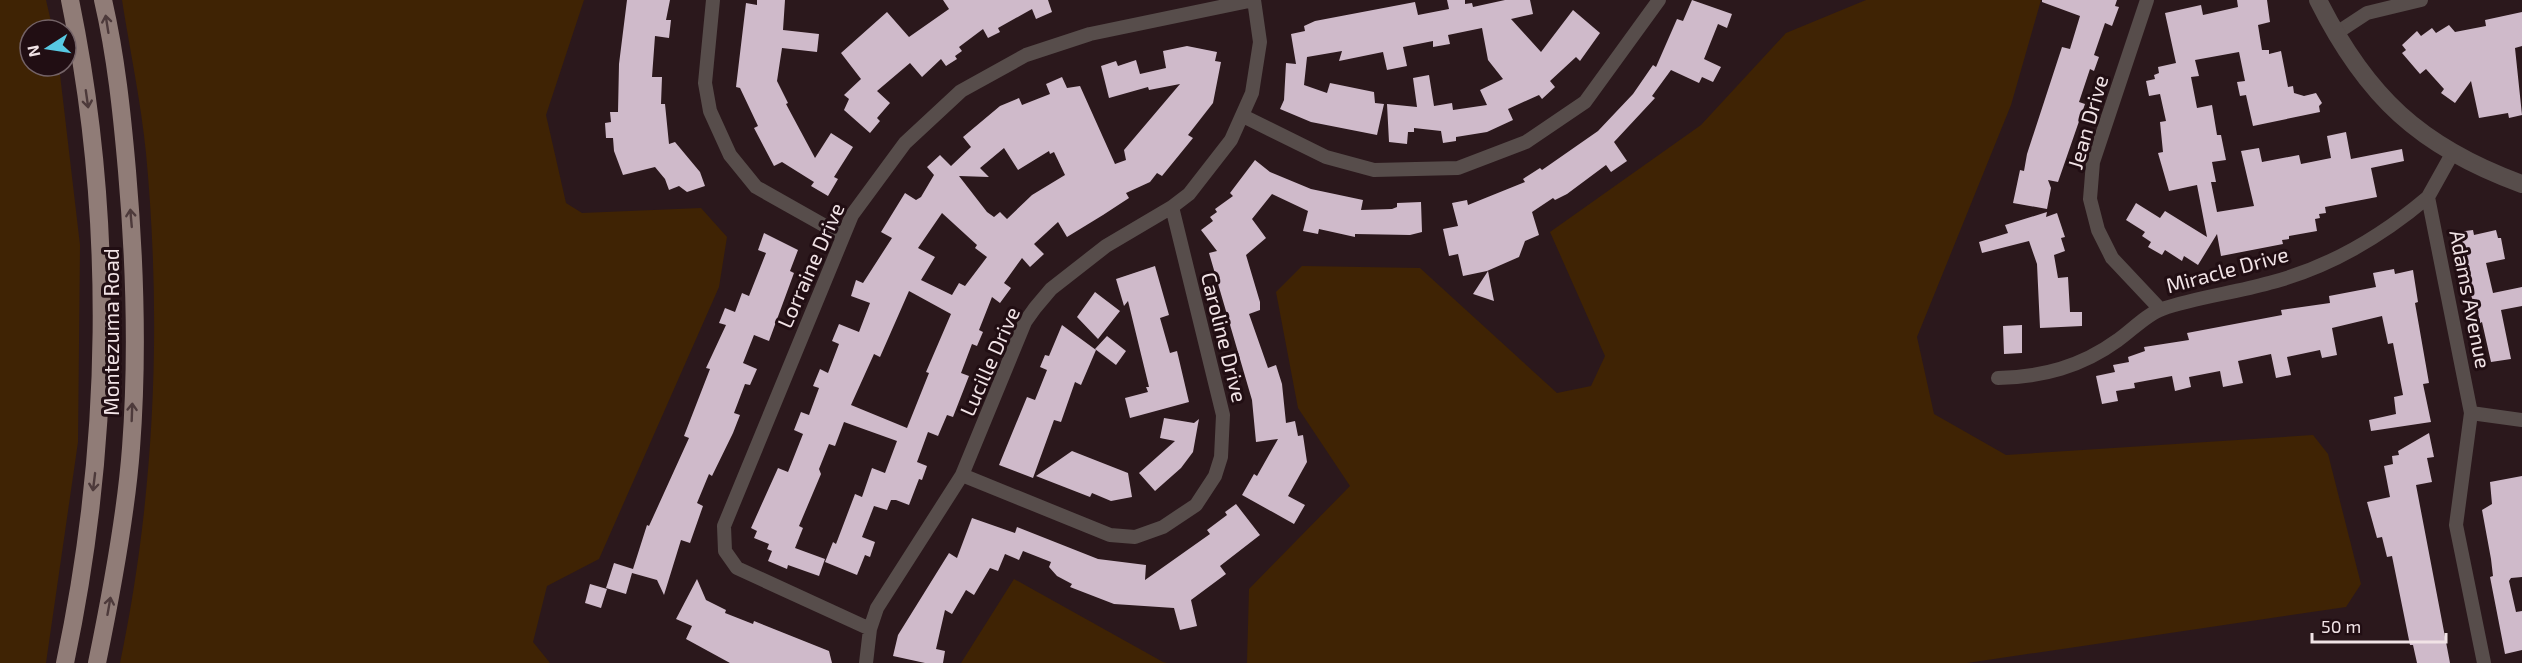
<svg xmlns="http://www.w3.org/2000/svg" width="2522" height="663" font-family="'Exo 2',sans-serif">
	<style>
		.green { fill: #3f2304 }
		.building { fill: #cfbaca; fill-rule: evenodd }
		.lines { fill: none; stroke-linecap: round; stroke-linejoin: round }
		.minor { stroke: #574d4b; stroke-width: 14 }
		.tertiary { stroke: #574d4b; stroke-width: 18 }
		.primary { stroke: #907c77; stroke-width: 18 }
		.oneway { stroke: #4d3a3b }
		.labels { text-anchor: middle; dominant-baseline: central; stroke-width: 6; stroke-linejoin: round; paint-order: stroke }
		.street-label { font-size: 21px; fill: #f1e3e6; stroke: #210e13 }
	</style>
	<rect width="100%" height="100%" fill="#2b181c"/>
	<path class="green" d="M0,0H46L53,30H30V66H59L80,245L78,442L46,663H0Z
		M122,0H584L546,115L566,203L582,213L701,208L727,237L719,287L599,559L547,586L533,642L550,663H120C155,496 162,323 146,153C141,102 130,51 122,0Z
		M1866,0H2041L2011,105L1917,337L1934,414L2006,455L2313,435L2328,454L2361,584L2346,607L1967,663H1247L1249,589L1350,486L1298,408L1276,292L1302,266L1420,268L1557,393L1591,386L1605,356L1550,232L1701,125L1786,33Z
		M1014,579L1163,662L1167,663H961Z"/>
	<path class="building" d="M627,0H670L666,20H671L669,38L655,36L652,77H662L661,104H665L669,144L675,142L700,172L705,186L687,192L679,186L669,190L665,179L655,167L623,175L614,151L613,138H606L605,123L611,122L610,112H618L619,64Z
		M757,0H785L783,30L819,34L817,52L782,48L777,81L788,103L786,104L815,158L831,133L853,147L834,177L838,179L828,196L811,186L814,182L782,162L774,166L754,128L758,126L740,88L736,87L746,3L757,5Z
		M943,0H1048L1052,12L1036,19L1032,9L998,28L1000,32L988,38L983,29L959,47L962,51L955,56L957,59L946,66L941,59L922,77L910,63L877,91L890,103L877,118L880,121L870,133L844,110L849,99L844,95L861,79L841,53L887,12L909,37L949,9Z
		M1447,0H1465V4L1472,3L1473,7L1505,0H1530L1533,14L1511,19L1541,52L1573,10L1600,33L1580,61L1576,57L1550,81L1555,87L1542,99L1539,95L1508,109L1513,120L1487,132L1456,137V141L1443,143L1441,131L1414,128V132H1408L1407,144L1389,142L1387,104L1417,107L1413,78L1429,75L1434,106L1452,103L1453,110L1487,105L1480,90L1503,79L1488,60L1482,28L1448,35L1450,44L1433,47V41L1403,47L1407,66L1387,70L1383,52L1339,61L1342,51L1307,57L1304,85L1327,93L1330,83L1374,92L1375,103L1384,104L1377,135L1311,122L1280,109L1284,100L1286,63L1296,64L1291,34L1305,31L1304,26L1315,21L1415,2L1418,15L1449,9Z
		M1692,0L1732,14L1727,28L1718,24L1704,59L1721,67L1713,82L1702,77L1699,83L1671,70L1652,96L1655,98L1614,142L1627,161L1611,172L1606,165L1567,194L1555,200L1553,198L1532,212L1539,235L1525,241L1519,257L1487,271L1463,276L1458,254L1449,256L1443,229L1458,226L1452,203L1467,200L1468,205L1525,182L1523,179L1540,168L1542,170L1598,131L1633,94L1653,65L1656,67L1677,19L1683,21Z
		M2042,0H2117L2115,6L2119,7L2112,26L2105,23L2094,55L2099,57L2094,71L2090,69L2079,102L2085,104L2058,182L2048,180L2051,188L2047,209L2013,203L2020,170L2024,171L2027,154L2062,47L2070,49L2080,16L2042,2Z
		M2237,0H2267L2270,22L2258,25L2262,50H2269V54L2281,51L2288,87L2293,86L2294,93L2304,96L2316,93L2322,103L2319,106L2320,112L2253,126L2246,95L2240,96L2237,82L2245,81L2239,52L2195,60L2199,76L2191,77L2197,108L2212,105L2217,135H2221L2226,160L2212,162L2216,182H2211L2217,212L2254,206L2241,151L2259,148L2262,162L2299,155L2301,164L2331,158L2327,136L2346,132L2351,159L2402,149L2404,161L2371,168L2377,197L2325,207L2326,213L2319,214L2320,218L2315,219L2317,231L2289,236V239L2282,240L2283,244L2221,256L2217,234L2198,265L2184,256L2182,261L2165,250L2162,255L2148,247L2151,242L2142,236L2145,232L2126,220L2136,203L2160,218L2165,211L2207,237L2197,185L2169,191L2158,153L2163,152L2160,122L2166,121L2160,94L2149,96L2146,81L2155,79L2154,75L2159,73L2158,67L2176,63L2165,13L2201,5L2203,15L2238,7Z
		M2522,12V46L2515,48L2522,115L2509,118L2508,113L2479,118L2471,81L2455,103L2441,93L2444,89L2426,69L2420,74L2402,53L2406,50L2402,45L2417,31L2421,36L2432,28L2436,33L2449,25L2455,32L2486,26L2485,20Z
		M1187,46L1217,52L1215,61L1221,62L1213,103L1188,135L1193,138L1162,176L1157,173L1150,182L1126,193L1129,198L1103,215L1067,237L1058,222L1034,244L1044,254L1030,267L1022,258L1004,283L1011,288L1000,303L992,297L979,330L983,332L977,346L972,344L961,373L969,376L953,417L947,415L938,436L928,432L917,462L927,466L922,480L919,479L909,505L896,500H891L887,510L874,506L862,537L875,542L870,557L865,555L857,575L825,562L833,542L836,544L855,494L862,497L872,468L885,473L897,441L844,422L835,446L829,444L819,469L821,474L799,526L803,528L795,548L825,559L819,576L788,565L787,569L768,561L772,551L767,549L769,544L754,538L757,531L751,528L778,468L788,472L803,434L794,430L801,412L809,415L819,388L813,386L820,369L828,373L839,344L832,341L839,324L859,332L870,303L851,296L856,280L863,283L892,238L881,232L905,193L916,200L921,197L934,175L927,167L940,155L951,166L971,147L963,137L1000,106L1019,98L1022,105L1050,94L1046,84L1062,77L1067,88L1080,86L1115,164L1126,160L1124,150L1180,84L1149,90L1148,87L1109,98L1101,66L1116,61L1118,66L1136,60L1140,74L1166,68L1163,51ZM1004,148L1018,170L1049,151L1050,154L1054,152L1065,175L1032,195L1007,219L1000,212L994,217L987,212L959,176L989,177L980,168ZM942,213L977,245L975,248L987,257L965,286L959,283L952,295L921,280L935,257L918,248ZM909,291L951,314L926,372L929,373L907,428L851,405L874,354L880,357Z
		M1255,160L1270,172L1311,189L1363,200L1361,210L1392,209L1397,207V203L1421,202L1422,232L1410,235L1355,234V237L1319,229L1318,234L1303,231L1308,211L1272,194L1252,219L1266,238L1246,255L1260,302V310L1249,314L1268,368L1276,365L1282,384L1286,423L1295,421L1298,436L1303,435L1307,462L1288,496L1305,505L1294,524L1242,495L1254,474L1257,476L1278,439L1256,442L1252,400L1209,253L1217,251L1201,230L1213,221L1210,217L1217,212L1215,209L1233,196L1230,193Z
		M2047,212L2046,217L2057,213L2065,237L2061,238L2065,251L2054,255L2058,278L2068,277L2070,312H2082V326L2040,328L2037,264L2029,241L1982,253L1979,242L2008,233L2005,225Z
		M2473,230L2474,235L2496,230L2498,238H2501L2505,259L2486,263L2493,293L2522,287V306L2501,310L2511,359L2491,362L2482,322L2480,323L2476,302H2473L2460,254H2463L2458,232Z
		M764,233L798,250L790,271L794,273L769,341L754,335L743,363L757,369L750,385L745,384L734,413L740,415L733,433L712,476L709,474L697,503L703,506L690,543L681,540L664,595L657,580L632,573L626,594L606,588L614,563L633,569L647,525L649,526L689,438L684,436L710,369L706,368L726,325L719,323L725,308L735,312L742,293L749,296L766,253L758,250Z
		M1155,266L1169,315L1160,318L1170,353L1177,351L1189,402L1130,418L1125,398L1148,392L1146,387H1149L1128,301L1124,306L1116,279Z
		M2394,269L2395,274L2413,270L2418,302L2415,303L2429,383L2423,384L2431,422L2371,431L2369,420L2396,414L2394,397L2403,395L2393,343L2388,344L2382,316L2332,328L2337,355L2322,358L2320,350L2287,357L2291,375L2276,378L2271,354L2238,361L2243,383L2223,387L2220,371L2189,377L2191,387L2175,391L2172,376L2134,383L2135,388L2116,391L2118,401L2102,404L2096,376L2115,372L2113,365L2129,362L2128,357L2145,351L2144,347L2189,340L2187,333L2282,315L2281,310L2330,303L2329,296L2376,287L2373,273Z
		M1488,271L1494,301L1473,294Z
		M1095,292L1120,311L1098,339L1077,317Z
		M1062,325L1096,350L1081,385L1075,382L1061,422L1054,420L1033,478L999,465L1027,397L1035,400L1047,370L1040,367L1045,355L1049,356Z
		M2022,325V353L2004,354L2003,326Z
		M1107,336L1126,351L1116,365L1095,349Z
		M1164,418L1194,423L1199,419L1198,424L1193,452L1181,468L1155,491L1139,473L1175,441L1160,438Z
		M2429,433L2434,457L2427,458L2432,482L2416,485L2450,663H2417L2413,645H2410L2392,556L2387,557L2382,537L2377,538L2367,502L2390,497L2384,466L2393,464L2392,456L2399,455L2398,451Z
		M1072,451L1128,473L1132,497L1111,501L1092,493L1090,497L1036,476Z
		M2522,476V577L2511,578L2509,581L2516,612L2522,611V650L2505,654L2490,577L2493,576L2491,559L2482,510L2492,504L2490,482Z
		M1236,504L1260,535L1220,566L1226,574L1191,600L1197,626L1180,630L1174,608L1114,604L1070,587L1072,584L1057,576L1049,567L1051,562L1023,551L1019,560L1005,554L998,571L990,568L974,595L966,590L952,614L945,610L936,649L945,651L943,663H925L893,656L898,635L949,553L957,558L972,518L1015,533L1017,527L1098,559L1146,565L1145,580L1210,534L1207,530L1227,515L1225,512Z
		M697,579L706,600L726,610L725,613L753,624L754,621L829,651L832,663H730L686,639L692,626L676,619Z
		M590,584L607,589L601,608L585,603Z"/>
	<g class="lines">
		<path class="minor" d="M713,0L705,83L710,111L730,155L756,187L843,236
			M2147,0L2093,162L2090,199L2098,230L2112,258L2160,309
			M2335,34L2367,13L2421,0
			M1243,116L1326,157L1374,170L1458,168L1526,142L1585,102L1659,0
			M2452,154L2428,197L2471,413L2456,525L2484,663
			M1998,378C2042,377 2081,367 2118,340C2131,331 2147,314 2162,309C2197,297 2234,293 2269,283C2328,268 2382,236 2428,197
			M2471,413L2522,420
			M962,475L1110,535L1135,537L1163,527L1196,505L1215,476L1221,457L1223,415L1172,207
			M870,629L737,568L725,551L724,526L852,215L905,143L961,91L1026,55L1090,34L1254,0
			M866,663L870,629L877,608L962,475L1025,322L1035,308L1051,289L1106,246L1172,207L1189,194L1231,140L1252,93L1260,42L1254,0"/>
		<path class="tertiary" d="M2318,0C2366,96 2420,147 2522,184"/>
		<path class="primary" d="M65,663C111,446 115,218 70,0
			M97,663C111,595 126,517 131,448C138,356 135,263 127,171C122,114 116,56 103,0"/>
	</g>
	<defs><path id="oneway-shaft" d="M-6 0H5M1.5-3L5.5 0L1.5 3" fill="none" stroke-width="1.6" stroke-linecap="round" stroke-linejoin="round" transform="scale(1.5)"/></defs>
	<g class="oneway">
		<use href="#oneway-shaft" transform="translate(107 24) rotate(-99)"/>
		<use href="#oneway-shaft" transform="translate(87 99) rotate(82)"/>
		<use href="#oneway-shaft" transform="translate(131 218) rotate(-95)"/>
		<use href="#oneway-shaft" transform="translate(132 412) rotate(-88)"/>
		<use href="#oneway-shaft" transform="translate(94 482) rotate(97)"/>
		<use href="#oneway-shaft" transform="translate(109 606) rotate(-80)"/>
	</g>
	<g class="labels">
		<g class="street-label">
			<text transform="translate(2087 122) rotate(-74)">Jean Drive</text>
			<text transform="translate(810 265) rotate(-66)">Lorraine Drive</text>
			<text transform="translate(2227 269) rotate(-15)">Miracle Drive</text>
			<text transform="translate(2471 299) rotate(79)">Adams Avenue</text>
			<text transform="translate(110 332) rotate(-90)">Montezuma Road</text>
			<text transform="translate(1225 337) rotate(76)">Caroline Drive</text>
			<text transform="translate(989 361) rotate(-66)">Lucille Drive</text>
		</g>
	</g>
	<g transform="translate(48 48) rotate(258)"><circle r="28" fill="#210e13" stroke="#746367" stroke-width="1.5"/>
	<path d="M0-4.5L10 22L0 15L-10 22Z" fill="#57c9e2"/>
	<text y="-9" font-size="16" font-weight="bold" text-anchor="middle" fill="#f1e3e6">N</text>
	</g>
	<path d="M2312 633v9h134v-9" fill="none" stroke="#f1e3e6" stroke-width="3"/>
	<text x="2321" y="633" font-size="18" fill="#f1e3e6" stroke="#210e13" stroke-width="4.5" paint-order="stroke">50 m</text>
</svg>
